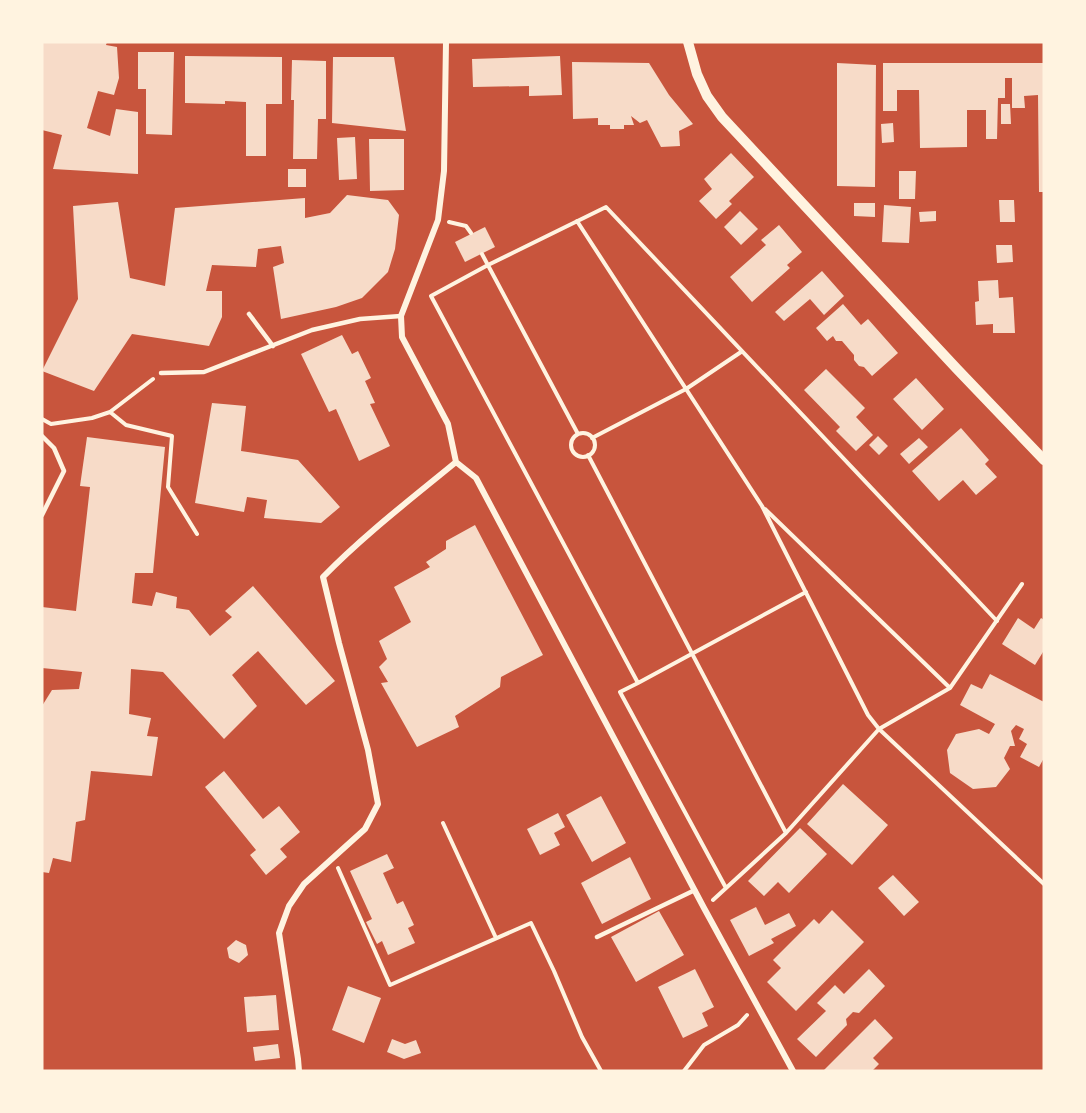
<svg xmlns="http://www.w3.org/2000/svg" width="1086" height="1113" font-family="'Archivo Narrow',sans-serif">
	<style>
		.building { fill: #f7dbc8 }
		.lines { fill: none; stroke-linecap: round; stroke-linejoin: round }
		.path { stroke: #fff3e0; stroke-width: 4 }
		.service { stroke: #fff3e0; stroke-width: 4.5 }
		.minor { stroke: #fff3e0; stroke-width: 6 }
		.tertiary { stroke: #fff3e0; stroke-width: 10 }
	</style>
	<rect width="100%" height="100%" fill="#c8553d"/>
	<path class="building" d="M42,42H107L106,45L117,47L119,78L114,95L98,91L87,128L110,136L116,109L138,112V174L53,169L62,135L42,130Z
		M138,52H174L172,135L146,134V89H138Z
		M185,56L282,57V104H266V156H246V102L225,101V104L185,103Z
		M560,56L562,95L529,96V86L473,87L472,59Z
		M333,57H394L406,131L332,123Z
		M292,60L326,61V119H318L317,159H293L294,100H291Z
		M572,62L649,63L669,95L693,124L679,131L680,146L661,147L647,120L640,123L631,116L634,125H624V129H610V125H598V118L573,119Z
		M837,63L876,65L875,187L837,186Z
		M883,63H1044V192H1039L1038,95L1024,96L1025,108H1012V78H1005V98H998L997,139H986V110H967V147L920,148L919,90H897V111H883Z
		M1001,104H1010L1011,124H1001Z
		M893,123L894,142L882,143L881,124Z
		M355,137L357,179L339,180L337,138Z
		M369,139H404V190L370,191Z
		M731,153L754,177L729,201L732,204L716,219L699,201L712,189L704,179Z
		M288,169H306V187H288Z
		M899,171H916L915,199H899Z
		M347,195L388,200L399,215L395,249L388,272L362,298L336,307L281,319L273,267L284,263L281,246L258,249L256,267L212,265L206,291H222V317L209,346L132,334L94,391L42,371L78,299L73,206L118,202L130,278L165,286L175,208L305,198V218L330,213Z
		M999,200H1014L1015,222H1000Z
		M854,203H875V217L854,216Z
		M884,205L911,207L909,243L882,242Z
		M740,211L758,229L741,245L724,227Z
		M936,211V221L920,222L919,212Z
		M779,225L802,252L787,265L790,268L752,302L730,277L766,245L761,240Z
		M485,227L495,247L465,262L455,242Z
		M996,245H1012L1013,262L997,263Z
		M822,271L844,296L824,315L810,299L784,321L775,312Z
		M998,280L999,298L1013,297L1015,333H993V324L976,325L975,302L979,301L978,281Z
		M843,304L861,325L868,319L898,353L872,376L864,367L859,366L854,360V355L842,341H836L833,336L827,341L816,328Z
		M342,335L352,354L358,351L371,378L365,381L375,403L370,404L390,446L359,461L336,409L329,412L301,354Z
		M826,369L865,408L856,417L873,435L856,451L836,431L840,427L804,390Z
		M916,378L944,409L922,430L893,399Z
		M212,403L246,406L241,451L298,460L340,507L321,523L264,518L267,500L247,497L244,512L195,503Z
		M961,428L989,460L985,464L997,477L976,495L963,480L939,501L912,471Z
		M878,436L888,446L879,455L869,445Z
		M87,437L165,447L153,573H135L132,603L152,606L156,592L177,597L176,608L189,610L210,636L232,617L225,611L253,586L335,681L306,705L258,651L232,675L257,706L224,739L163,672L131,669L129,714L151,718L147,736L158,737L152,776L91,771L85,820L76,822L71,862L53,858L49,873L42,872V706L52,690L79,689L82,672L42,668V607L76,611L90,487L80,486Z
		M919,438L928,447L909,464L900,454Z
		M475,525L543,655L501,677L500,687L455,716L459,727L417,747L381,683L388,682L379,667L387,659L379,641L411,622L394,587L430,567L426,562L446,549V541Z
		M1018,618L1034,629L1041,618L1044,620V653L1043,652L1035,665L1002,644Z
		M990,674L1044,702V758L1039,767L1020,757L1027,744L1019,739L1024,729L1016,725L1011,731L1015,746H1010L1004,758L1010,769L996,787L973,789L950,773L947,750L956,734L979,729L989,734L995,724L960,705L971,684L982,689Z
		M224,771L263,819L279,806L300,832L280,849L287,857L266,875L250,855L256,850L205,787Z
		M843,784L888,825L852,865L807,824Z
		M601,796L626,843L592,862L566,815Z
		M558,813L565,827L554,833L560,845L540,855L527,829Z
		M800,828L827,854L789,893L778,882L764,896L748,881Z
		M387,854L394,868L383,873L397,904L403,901L414,925L408,928L415,943L388,955L382,941L377,944L366,922L372,919L350,871Z
		M630,857L651,899L602,924L581,883Z
		M893,875L919,902L904,916L878,888Z
		M756,907L765,925L789,913L796,926L771,939L774,943L749,956L730,920Z
		M832,910L864,942L796,1011L767,982L781,968L773,960L814,919L819,924Z
		M659,911L684,955L636,982L611,937Z
		M236,940L246,945L248,955L239,963L229,958L227,948Z
		M695,969L714,1007L702,1013L708,1026L683,1038L658,987Z
		M869,969L885,986L859,1013L853,1012L846,1019L847,1025L816,1057L797,1039L826,1011L817,1003L835,985L844,994Z
		M348,986L381,998L364,1043L332,1030Z
		M276,995L279,1030L247,1032L244,997Z
		M875,1019L893,1038L873,1058L879,1064L872,1071H823Z
		M392,1039L405,1044L416,1040L421,1053L404,1059L387,1052Z
		M278,1044L280,1058L255,1061L253,1047Z"/>
	<g class="lines">
		<path class="path" d="M577,221L762,506L868,715L879,729L786,833L588,455
			M449,222L466,226L471,233
			M482,254L578,434
			M110,412L126,425L172,436L168,487L197,534
			M42,419L51,424L92,418L110,412L153,379
			M571 445a12 12 0 1 1 24 0a12 12 0 1 1-24 0Z
			M592,438L686,389L741,352
			M765,509L950,688
			M1022,584L950,688L879,729L1044,884
			M638,683L806,592
			M443,823L496,938
			M338,868L390,985L531,923L554,971L582,1037L601,1071
			M726,888L620,692L638,683L431,296L488,265L606,207L997,621
			M713,900L786,833
			M684,1071L704,1045L738,1025L747,1015"/>
		<path class="service" d="M249,314L273,346
			M161,373L204,372L312,330L360,319L401,316
			M42,436L54,448L64,471L42,515
			M597,937L695,890"/>
		<path class="minor" d="M446,42L444,171L438,220L401,316L402,337L448,424L456,462L476,478L704,908L793,1071
			M299,1071L298,1059L279,933L289,906L304,884L365,829L378,804L368,750L339,643L323,577C364,535 411,499 456,462"/>
		<path class="tertiary" d="M688,42L697,74L707,96L722,117L957,369L1044,460"/>
	</g>
	<rect width="1086" height="1113" fill="none" stroke="#fff3e0" stroke-width="87"/>
</svg>
